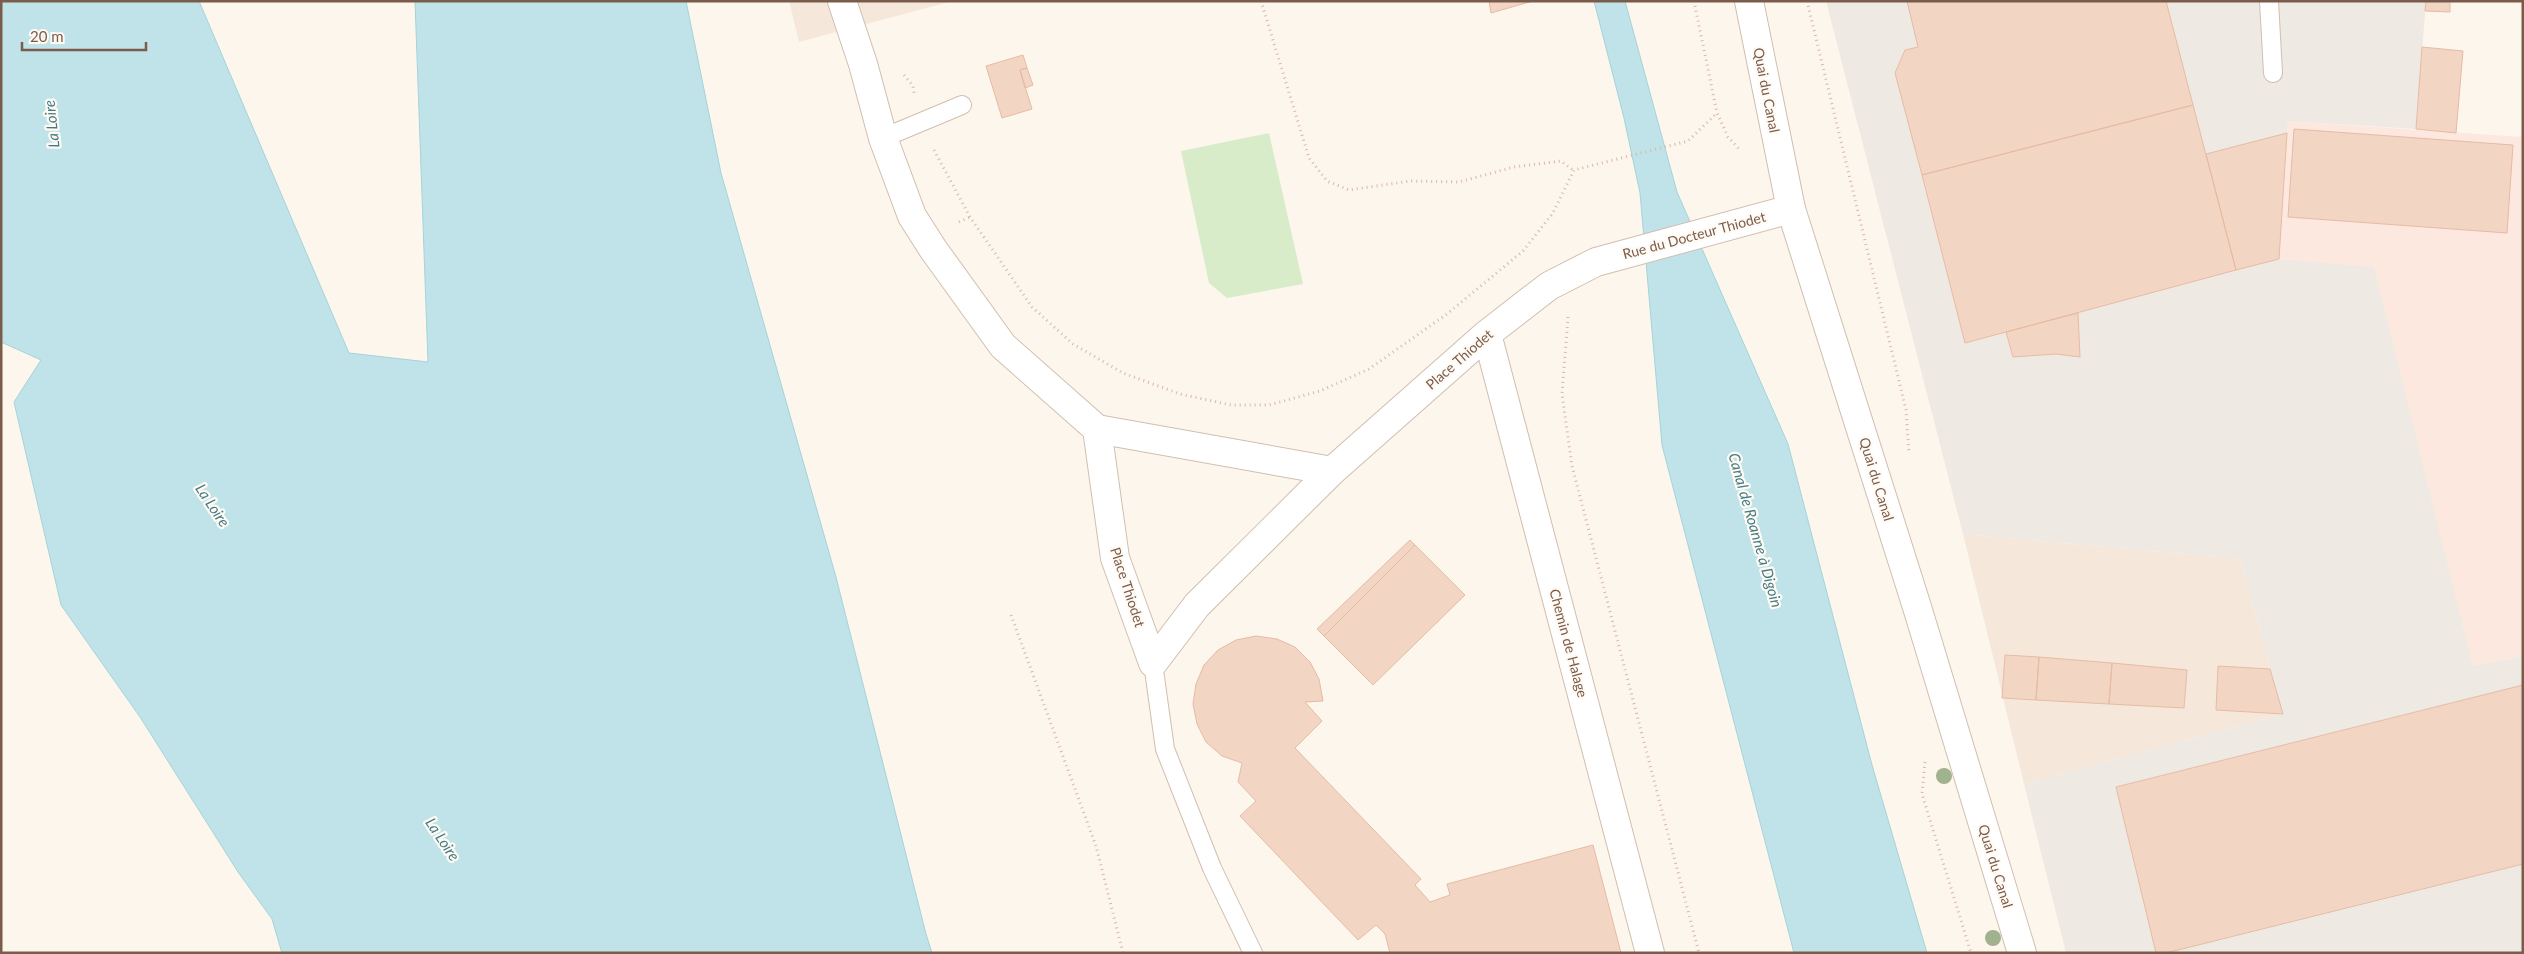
<svg xmlns="http://www.w3.org/2000/svg" width="2524" height="954" font-family="Lato,sans-serif">
	<style>
		.residential { fill: #f5e8da }
		.commercial { fill: #fde8e0 }
		.industrial { fill: #efe9e4 }
		.green { fill: #d8ecc9 }
		.water { fill: #bfe3e8; stroke: #a5d3da }
		.building { fill: #f3d5c3; stroke: #e6bba3 }
		.lines { fill: none; stroke-linecap: round; stroke-linejoin: round }
		.service-casing { stroke: #d1beb0; stroke-width: 20 }
		.minor-casing { stroke: #d1beb0; stroke-width: 30 }
		.tertiary-casing { stroke: #d1beb0; stroke-width: 30 }
		.path { stroke: #d9b8a5; stroke-width: 3; stroke-dasharray: 1 4; stroke-linecap: butt }
		.service { stroke: #fff; stroke-width: 18 }
		.minor { stroke: #fff; stroke-width: 28 }
		.tertiary { stroke: #fff; stroke-width: 28 }
		.tree { fill: #a0b28e }
		.labels { text-anchor: middle; dominant-baseline: central; stroke-width: 4.5; stroke-linejoin: round; paint-order: stroke }
		.street-label { font-size: 14px; fill: #7a5c4d; stroke: #fffaf3 }
		.water-label { font-size: 15px; font-style: italic; fill: #437c86; stroke: #fffaf3 }
	</style>
	<rect width="100%" height="100%" fill="#fdf6ec"/>
	<path class="residential" d="M789,1H953L799,42Z
		M1963,534L2240,559L2283,714L2024,784Z"/>
	<path class="commercial" d="M2288,121L2523,137V656L2473,666L2374,268L2279,259Z"/>
	<path class="industrial" d="M1826,1H2426L2416,129L2288,121L2279,259L2374,267L2473,666L2523,656V953H2066L2024,784L2283,714L2240,559L1963,534Z"/>
	<path class="green" d="M1269,133L1303,284L1227,298L1209,283L1181,151Z"/>
	<path class="water" d="M1,1H199L349,353L428,362L415,1H686L721,173L836,577L926,934L932,953H282L272,919L238,872L140,717L61,605L14,402L41,360L1,342Z
		M1594,1H1625L1677,192L1788,444L1872,765L1927,953H1794L1662,445L1640,193L1624,118Z"/>
	<path class="building" d="M1489,1H1533L1491,13Z
		M1907,1H2166L2193,105L1922,175L1895,73L1905,50L1918,47Z
		M2426,1H2450V12L2425,11Z
		M2422,47L2463,51L2456,133L2416,129Z
		M1023,55L1027,68L1020,70L1032,109L1002,118L986,66Z
		M1027,68L1033,85L1025,88L1020,70Z
		M2193,105L2236,270L1965,343L1922,175Z
		M2294,129L2513,145L2507,233L2288,217Z
		M2287,133L2279,259L2236,270L2206,154Z
		M2078,313L2080,357L2056,354L2013,357L2006,332Z
		M1410,540L1415,545L1324,636L1317,629Z
		M1415,545L1465,595L1373,685L1324,636Z
		M1256,636L1277,639L1295,647L1310,662L1319,679L1323,701L1305,702L1322,721L1295,748L1421,879L1415,885L1430,902L1450,895L1447,884L1593,845L1621,953H1390L1385,934L1376,925L1358,940L1240,816L1256,801L1238,782L1242,763L1222,756L1206,742L1197,724L1193,704L1196,684L1204,665L1218,650L1236,640Z
		M2005,655L2039,657L2036,700L2002,698Z
		M2039,657L2112,663L2109,704L2036,700Z
		M2112,663L2187,670L2184,708L2109,704Z
		M2218,666L2270,669L2283,714L2216,710Z
		M2523,685V864L2166,953H2156L2116,787Z"/>
	<g class="lines">
		<g class="service-casing">
			<path id="service" d="M2269,1L2273,73
				M883,138L962,105
				M1153,663L1165,749L1212,868L1253,953"/>
		</g>
		<g class="minor-casing">
			<path id="minor" d="M842,1L863,64L883,138L912,216L933,249L1003,346L1097,429
				M1487,334L1650,953
				M1097,429L1115,558L1153,663
				M1097,429L1332,471
				M1153,663L1197,605L1332,471L1487,334L1549,286L1596,262L1791,209"/>
		</g>
		<g class="tertiary-casing">
			<path id="tertiary" d="M1749,1L1791,209L1917,607L2022,953"/>
		</g>
		<path class="path" d="M1261,1L1309,158L1327,181L1349,190L1410,181L1459,182L1514,167L1561,161L1573,170
			M1694,1L1717,113L1728,137L1741,151
			M1807,1L1906,410L1909,454
			M904,75L913,86L914,93
			M934,150L970,217L1032,307L1073,344L1123,373L1180,394L1231,405H1269L1320,391L1369,369L1447,314L1523,251L1553,213L1574,170L1688,141L1717,113
			M959,222L970,217
			M1568,317L1562,394L1572,466L1699,953
			M1011,615L1096,846L1123,953
			M1925,762L1922,794L1971,953"/>
		<use href="#service" class="service"/>
		<use href="#minor" class="minor"/>
		<use href="#tertiary" class="tertiary"/>
	</g>
	<g class="tree">
		<circle cx="1944" cy="776" r="8"/>
		<circle cx="1993" cy="938" r="8"/>
	</g>
	<g class="labels">
		<g class="street-label">
			<text transform="translate(1767 90) rotate(79)">Quai du Canal</text>
			<text transform="translate(1694 235) rotate(-15)">Rue du Docteur Thiodet</text>
			<text transform="translate(1459 359) rotate(-41)">Place Thiodet</text>
			<text transform="translate(1877 479) rotate(73)">Quai du Canal</text>
			<text transform="translate(1128 587) rotate(72)">Place Thiodet</text>
			<text transform="translate(1569 643) rotate(75)">Chemin de Halage</text>
			<text transform="translate(1996 866) rotate(73)">Quai du Canal</text>
		</g>
		<g class="water-label">
			<text transform="translate(51 124) rotate(-96)">La Loire</text>
			<text transform="translate(213 505) rotate(56)">La Loire</text>
			<text transform="translate(1756 530) rotate(74)">Canal de Roanne à Digoin</text>
			<text transform="translate(443 839) rotate(56)">La Loire</text>
		</g>
	</g>
	<rect width="2524" height="954" fill="none" stroke="#7a5c4d" stroke-width="5"/>
	<path d="M22 42v8h124v-8" fill="none" stroke="#7a5c4d" stroke-width="2.5"/>
	<text x="30" y="42" font-size="15" fill="#7a5c4d" stroke="#fffaf3" stroke-width="4" paint-order="stroke">20 m</text>
</svg>
